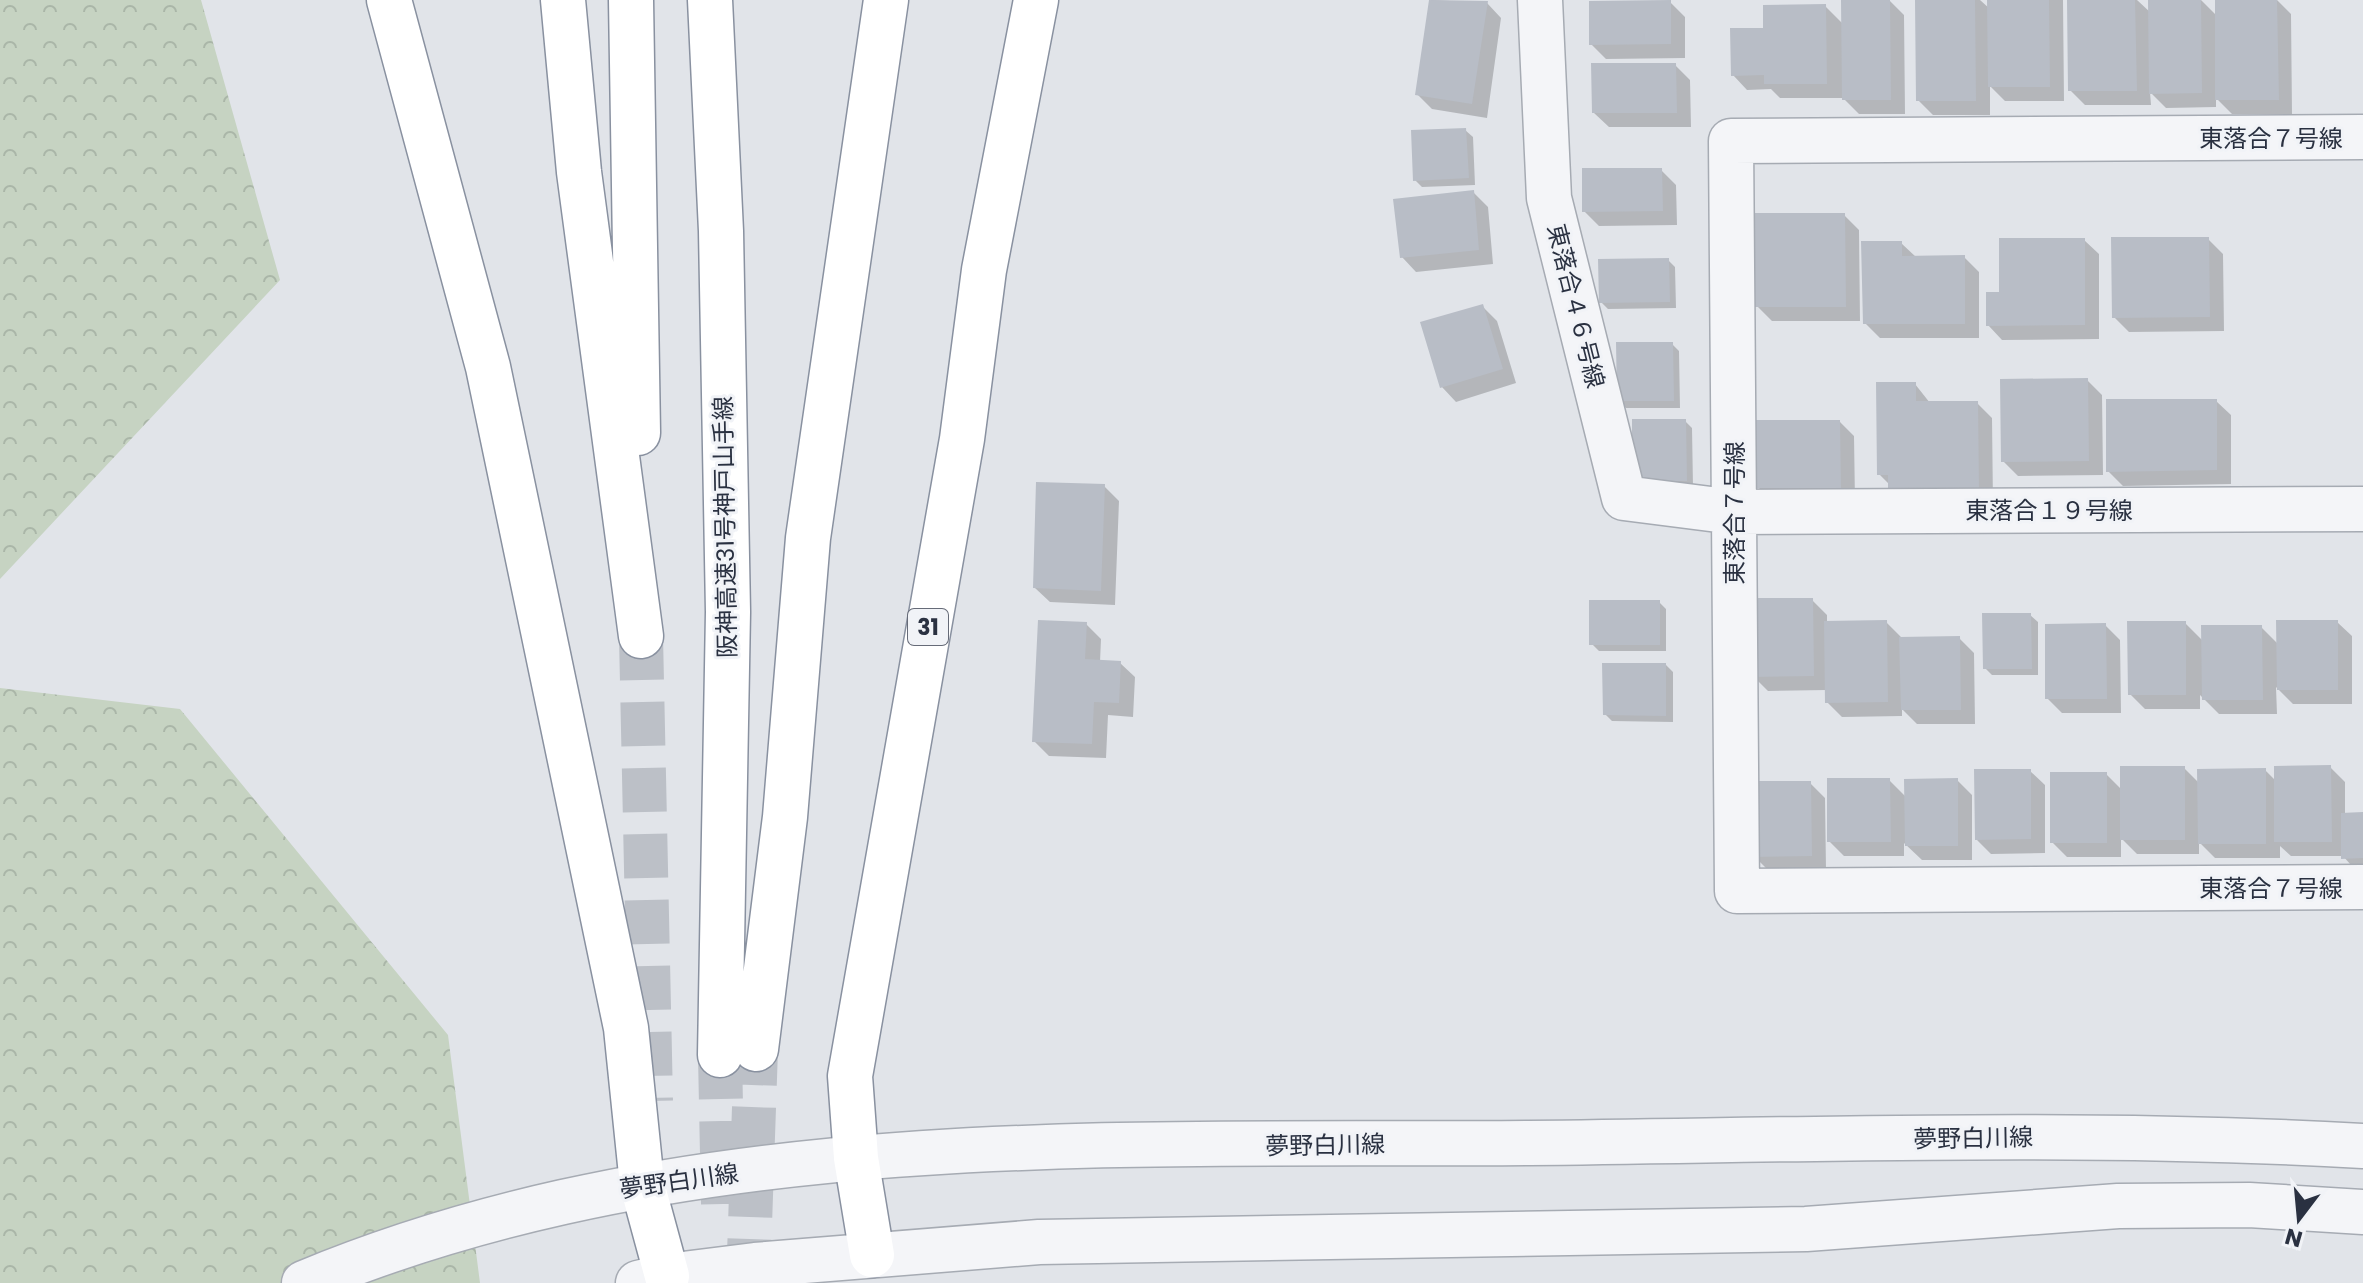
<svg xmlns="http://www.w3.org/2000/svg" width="2363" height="1283" font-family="Poppins,'Noto Sans JP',sans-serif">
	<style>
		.forest { fill: url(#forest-crowns) }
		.shadow { fill: #0003 }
		.building { fill: #b8bdc6 }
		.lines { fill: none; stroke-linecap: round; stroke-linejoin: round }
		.motorway-tunnel { stroke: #bcc0c7; stroke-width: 44; stroke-dasharray: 44 22; stroke-linecap: butt }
		.minor-casing { stroke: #a6abb3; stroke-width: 47 }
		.tertiary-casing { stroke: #a6abb3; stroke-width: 47 }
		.motorway-casing { stroke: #8991a0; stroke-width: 47 }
		.minor { stroke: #f4f5f8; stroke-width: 44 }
		.tertiary { stroke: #f4f5f8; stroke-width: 44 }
		.motorway { stroke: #fff; stroke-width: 44 }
		.labels { text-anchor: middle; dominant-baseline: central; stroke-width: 6; stroke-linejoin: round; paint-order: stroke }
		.shield { fill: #f1f3f7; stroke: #666b78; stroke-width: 2 }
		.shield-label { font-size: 22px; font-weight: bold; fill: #2a3141 }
		.street-label { font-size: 24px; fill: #2a3141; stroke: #f1f3f7 }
	</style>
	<defs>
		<pattern id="forest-crowns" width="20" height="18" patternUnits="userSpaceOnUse" patternTransform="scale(2)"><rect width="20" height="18" fill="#c6d3c2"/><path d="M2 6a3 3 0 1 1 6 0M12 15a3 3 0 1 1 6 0" fill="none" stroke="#aab6a8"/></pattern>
	</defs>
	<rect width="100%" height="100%" fill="#e1e4e9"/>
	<path class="forest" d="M0,0H201L280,280L0,579Z
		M0,688L180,709L448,1035L480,1283H0Z"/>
	<path class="shadow" d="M1431,0L1487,3L1501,18L1487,118L1432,109L1417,94Z
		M1889,0L1904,15L1905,114H1859L1843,98H1780L1771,89L1747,90L1733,75L1765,30L1825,6L1843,24Z
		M1917,0H1980L1990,9L1989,0H2063L2064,101H2005L1990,86V115H1933L1918,100Z
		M2069,0H2137L2151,13L2150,0H2201L2217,16V0H2277L2291,14L2292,114H2232L2216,98V107L2166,108L2150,92L2151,105H2085L2070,90Z
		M1670,2L1685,17V58L1606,59L1591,44Z
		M1675,65L1690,80L1691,127H1609L1594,113Z
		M1465,130L1473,137L1475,185L1422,187L1415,180Z
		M1661,170L1676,185L1677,225L1599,226L1584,211Z
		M1473,192L1488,207L1493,264L1416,272L1402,257Z
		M1844,215L1859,230L1860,321H1772L1757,306Z
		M2208,239L2223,254L2224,331L2129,332L2114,317Z
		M2084,240L2099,254V339L2002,340L1988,325L2001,294Z
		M1901,243L1916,257H1964L1979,272V338H1880L1865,323Z
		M1668,260L1675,267L1676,308L1608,309L1601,302Z
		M1482,306L1497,321L1516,383L1456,402L1442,387Z
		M1672,344L1679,351L1680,408H1626L1619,401Z
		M2087,380L2102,395L2103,475L2018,476L2003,461Z
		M1915,384L1930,403H1977L1992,418L1993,505L1890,485L1879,474Z
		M2216,401L2231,415V484L2123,486L2108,471Z
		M1685,421L1692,428L1693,487L1642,488Z
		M1840,422L1854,436L1855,502H1773L1758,487Z
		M1104,486L1119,501L1115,605L1050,602L1035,588Z
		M1812,600L1827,615V623L1886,622L1901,637L1959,638L1974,653L1975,724H1917L1902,709V716L1842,717L1827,702V690L1768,691L1753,676Z
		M1659,602L1666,609V651H1599L1592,644Z
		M2030,615L2038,622V675H1992L1985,668Z
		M2337,622L2352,636V704H2293L2276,687L2277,714H2219L2200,695V709H2145L2130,694L2185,623L2203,641L2261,627L2278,644Z
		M1086,624L1101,639L1100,662L1120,663L1135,677L1133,717L1108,715L1106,758L1049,756L1034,741Z
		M2105,625L2120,640L2121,713H2062L2047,698Z
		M1666,665L1673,672V722L1612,721L1605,714Z
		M2330,767L2345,782V815L2363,814V872L2358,873L2343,856H2291L2280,846V858H2215L2199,842V854H2137L2121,838V857H2067L2052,842L2106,774L2122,790L2184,768L2200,784L2265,770L2276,781Z
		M2030,771L2045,785V853L1991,854L1977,840Z
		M1889,780L1906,797L1957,780L1972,795V860H1922L1904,843V856H1844L1829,841Z
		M1810,783L1825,798L1826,870L1769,871L1754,856Z"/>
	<path class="building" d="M1429,0L1488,1L1472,104L1415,95Z
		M1671,0V44L1589,45V1Z
		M1841,0H1890L1891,100H1842Z
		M1915,0H1975L1976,101H1916Z
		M1987,0H2049L2050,87H1988Z
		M2067,0H2135L2137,91H2068Z
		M2148,0H2201L2202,93L2149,94Z
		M2215,0H2277L2279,100H2215Z
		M1826,4L1827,84H1764V75L1731,76L1730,28H1763V5Z
		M1591,63H1676L1677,113H1592Z
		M1466,128L1469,178L1413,181L1411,130Z
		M1582,168H1662L1663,211L1582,212Z
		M1474,190L1479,250L1400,258L1393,199Z
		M1754,213H1845L1846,307H1755Z
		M2111,237H2209L2210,317L2112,318Z
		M1999,238H2085V325L1986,326V292H1999Z
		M1861,241H1902V256L1965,255V324H1863Z
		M1669,258L1670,302L1599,303L1598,259Z
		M1483,304L1503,369L1440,388L1420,322Z
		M1616,342H1673L1674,401H1617Z
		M2088,378L2089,461L2001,462L2000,379Z
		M1876,382H1916V401H1978L1979,491L1888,492V475H1877Z
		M2106,399H2217V470L2106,472Z
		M1632,419H1686L1687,481H1632Z
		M1756,420H1840L1841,488H1756Z
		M1036,482L1105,484L1101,591L1033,588Z
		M1750,598H1813L1814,676L1751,677Z
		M1589,600H1660V645H1589Z
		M1982,613H2031L2032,669H1983Z
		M1038,620L1087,622L1085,659L1121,661L1119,703L1094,702L1092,744L1032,742Z
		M1887,620L1888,702L1825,703L1824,621Z
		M2276,620H2338V690H2277Z
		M2127,621H2186V695H2128Z
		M2106,623L2107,699H2045V624Z
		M2201,625H2262L2263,700H2202Z
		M1960,636L1961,710H1901L1899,637Z
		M1602,663H1666V716L1603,715Z
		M2331,765L2332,842H2274V766Z
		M2120,766H2185V840H2120Z
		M2266,768V844H2198L2197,769Z
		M1974,769H2031V839L1975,840Z
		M2050,772H2107V843H2050Z
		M1827,778H1890L1891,842H1827Z
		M1958,778V846H1905L1904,779Z
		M1752,781H1811L1812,856L1752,857Z
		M2363,812V858L2341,859V813Z"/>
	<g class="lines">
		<path class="motorway-tunnel" d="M641,636L651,1101
			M720,1055L723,1204
			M748,1283L756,1049"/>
		<g class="minor-casing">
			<path id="minor" d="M1540,0L1549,198L1624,498L1734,512L2363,509
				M2363,137L1731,141L1737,891L2363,887"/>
		</g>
		<g class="tertiary-casing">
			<path id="tertiary" d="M304,1283C690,1123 1119,1146 1529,1143C1807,1140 2085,1130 2363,1146
				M638,1283L667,1276L755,1265L1039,1242L1806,1229L2118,1206L2249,1205L2363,1212"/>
		</g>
		<g class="motorway-casing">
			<path id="motorway" d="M389,0L488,367L626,1028L642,1184L667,1276
				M563,0L579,172L641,636
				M631,0L638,433
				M710,0L721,231L728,612L720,1055
				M756,1049L785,817L808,538L886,0
				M872,1255L856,1158L850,1076L962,439L984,270L1036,0"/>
		</g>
		<use href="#minor" class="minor"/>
		<use href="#tertiary" class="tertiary"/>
		<use href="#motorway" class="motorway"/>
	</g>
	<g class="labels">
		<rect class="shield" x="908" y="609" width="40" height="36" rx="6"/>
		<g class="shield-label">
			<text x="928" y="627">31</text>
		</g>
		<g class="street-label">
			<text x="2271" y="138">東落合７号線</text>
			<text transform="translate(1576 306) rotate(76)">東落合４６号線</text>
			<text x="2049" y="510">東落合１９号線</text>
			<text transform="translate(1734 513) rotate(-90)">東落合７号線</text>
			<text transform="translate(725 527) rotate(-91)">阪神高速31号神戸山手線</text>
			<text x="2271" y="888">東落合７号線</text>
			<text transform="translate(1973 1138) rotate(-1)">夢野白川線</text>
			<text transform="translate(1325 1145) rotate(-1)">夢野白川線</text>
			<text transform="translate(679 1181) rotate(-8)">夢野白川線</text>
		</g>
	</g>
	<g transform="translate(2299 1219) rotate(196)" stroke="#f1f3f7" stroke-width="6" paint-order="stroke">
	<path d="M0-6L14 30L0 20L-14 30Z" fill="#2a3141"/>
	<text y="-12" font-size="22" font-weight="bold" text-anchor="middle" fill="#2a3141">N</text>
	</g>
</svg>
